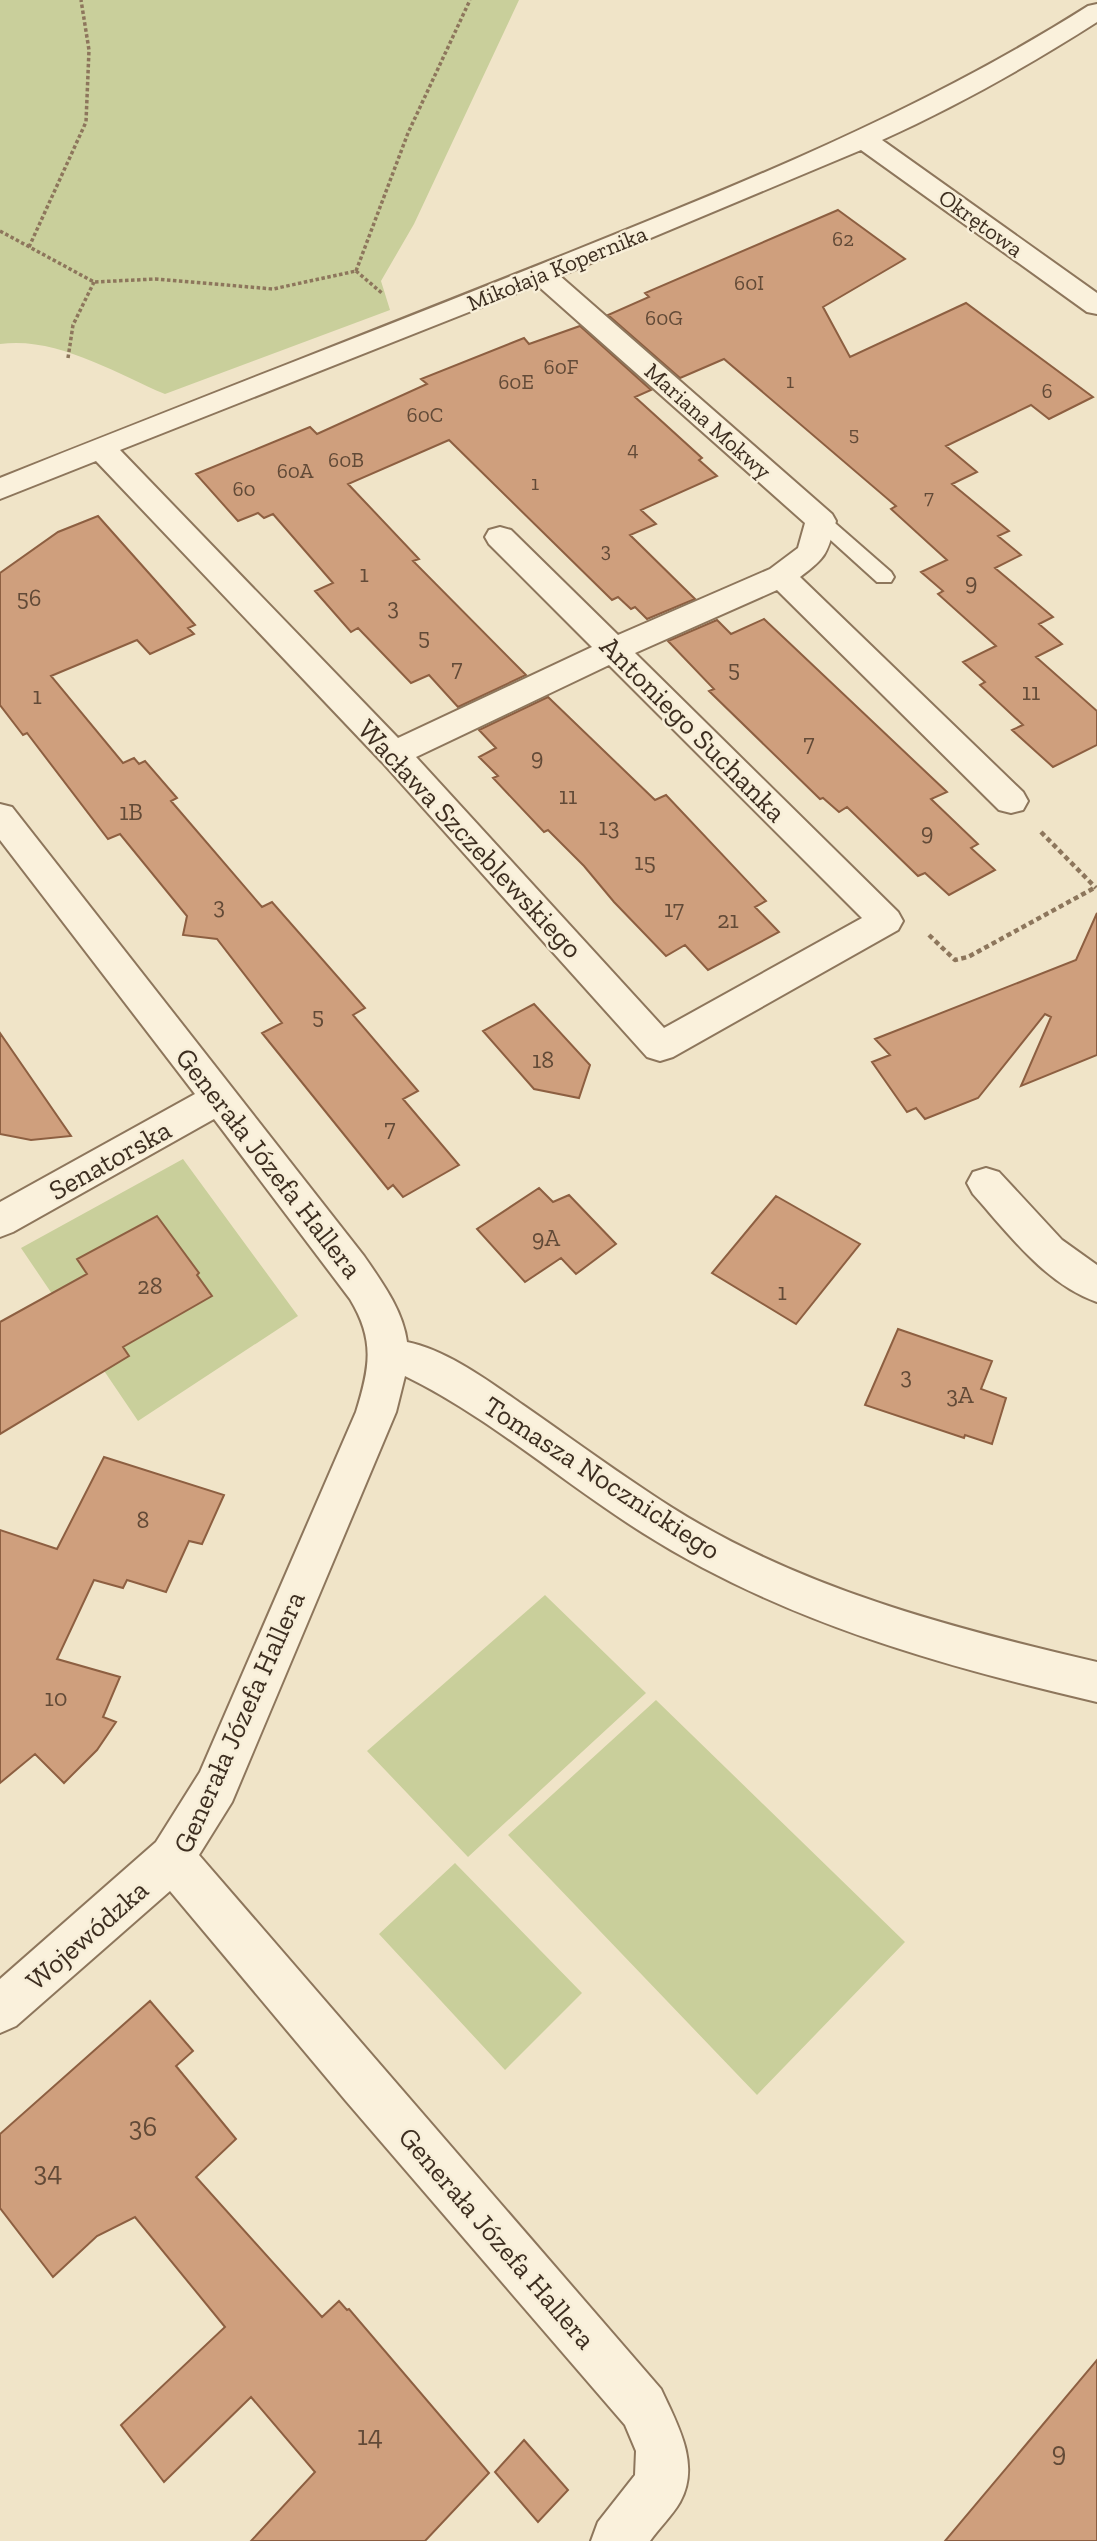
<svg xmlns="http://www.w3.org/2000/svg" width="1097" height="2541" font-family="'Zilla Slab',serif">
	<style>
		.green { fill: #c9cf9b }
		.building { fill: #cf9f7d; stroke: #8d5f41; stroke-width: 2 }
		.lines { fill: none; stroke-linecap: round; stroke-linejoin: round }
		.service-casing { stroke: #8d765c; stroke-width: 4 }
		.minor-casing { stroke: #8d765c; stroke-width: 4 }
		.path-far1 { stroke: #8d765c; stroke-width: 3.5; stroke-dasharray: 3.5 2.5; stroke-linecap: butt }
		.path { stroke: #8d765c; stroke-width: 4.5; stroke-dasharray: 5 3.5; stroke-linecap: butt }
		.service { fill: #faf1dc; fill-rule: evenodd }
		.minor { fill: #faf1dc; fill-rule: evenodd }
		.labels { text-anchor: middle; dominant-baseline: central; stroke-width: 5; stroke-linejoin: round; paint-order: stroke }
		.far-number-label { font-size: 21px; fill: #624a37 }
		.far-street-label { font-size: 23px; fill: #3d2e20; stroke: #f7eed8 }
		.number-label { font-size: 24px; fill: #624a37 }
		.street-label { font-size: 28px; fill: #3d2e20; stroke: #f7eed8 }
		.near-number-label { font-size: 28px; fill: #624a37 }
	</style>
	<rect width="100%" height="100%" fill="#f0e4c8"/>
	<path class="green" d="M0,0H519L414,224L381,281L390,310L165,394C115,373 56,336 0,344Z
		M183,1159L298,1316L138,1421L21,1248Z
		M545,1595L646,1693L468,1857L367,1751Z
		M656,1700L905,1942L757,2095L508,1835Z
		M455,1863L582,1993L505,2070L379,1934Z"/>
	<path class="building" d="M838,210L905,259L823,307L850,357L966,303L1093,397L1049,419L1031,405L946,446L977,472L952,484L1009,531L998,536L1021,555L995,568L1053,617L1039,624L1062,644L1036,657L1097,711V745L1053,767L1012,730L1023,725L980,685L985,682L963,662L996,646L938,594L943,591L921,572L947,560L891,509L896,506L724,359L680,378L608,315L649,297L645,293Z
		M580,326L651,390L635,397L702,458L699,460L717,476L641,510L656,524L630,535L695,599L647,619L635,607L631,609L618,597L612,600L449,440L348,484L419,559L413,561L526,675L458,707L429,675L411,683L358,628L351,632L315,591L333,583L273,514L264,518L258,513L238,521L196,474L310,427L317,434L427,384L421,379L524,338L529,344Z
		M98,516L195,625L188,628L194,634L150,654L137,640L51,676L123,763L134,758L139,764L145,761L177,798L171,801L262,907L272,902L365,1008L353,1015L418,1091L403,1099L459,1165L403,1197L393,1185L388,1189L262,1033L282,1023L217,939L183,935L187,916L120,834L108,839L27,733L23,735L0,705V573L58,532Z
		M764,619L947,792L931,799L978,844L971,848L995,870L949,895L925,873L918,876L847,807L839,812L823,798L820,799L709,691L714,689L668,641L717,620L731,634Z
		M548,697L655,800L666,795L766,901L755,907L779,932L708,970L685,945L666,956L614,902L584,866L548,830L544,832L493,778L498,776L479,757L496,748L479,730Z
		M1097,913V1055L1021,1086L1051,1017L1045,1014L978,1098L925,1119L916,1108L907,1112L872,1062L890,1055L875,1039L1076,960Z
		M534,1004L590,1065L579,1098L534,1089L483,1031Z
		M0,1033L71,1136L31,1140L0,1134Z
		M539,1188L553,1202L569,1195L616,1244L576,1274L561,1258L525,1282L477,1229Z
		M776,1196L860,1244L796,1324L712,1273Z
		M157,1216L199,1273L197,1275L212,1296L123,1347L129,1356L0,1434V1322L87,1274L77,1259Z
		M898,1329L992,1361L981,1389L1006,1398L992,1444L965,1435L964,1438L865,1405Z
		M104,1457L224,1495L202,1544L189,1541L166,1592L127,1580L123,1588L94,1580L57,1659L120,1677L103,1717L116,1722L97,1750L64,1783L35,1754L0,1783V1530L57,1549Z
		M150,2001L193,2051L176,2066L236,2139L196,2177L322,2317L339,2301L347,2310L349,2309L489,2473L425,2541H251L315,2472L251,2397L164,2482L121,2425L225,2327L135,2217L97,2236L53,2277L0,2208V2134Z
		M1097,2360V2541H945L1019,2453Z
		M524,2440L568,2490L538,2522L495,2472Z"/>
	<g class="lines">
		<g class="service-casing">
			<path id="service" d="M821,515L828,517L891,572L894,577L891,582H877L814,525L811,521L814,517Z"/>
		</g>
		<g class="minor-casing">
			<path id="minor" d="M1097,4V22C1028,66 957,106 882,140L1097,293V314L1087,312L861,150L560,276L832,514L836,521C827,553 828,556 800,577L1023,792L1028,801L1023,810L1011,813L999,810L777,590L635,653L898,912L903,921L898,930L673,1057L660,1061L647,1057L382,762L96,461L0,499V478C188,402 378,330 566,254C746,182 924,110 1088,6ZM537,285L805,523L798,548L770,569L618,635L511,530L500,527L489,530L485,537L489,544L592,647L398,738L120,450ZM609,665L862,918L664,1028L416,757Z
				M0,804L12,807L364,1256C381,1281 403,1310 407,1342C447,1350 490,1382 523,1405C572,1439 621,1475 671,1507C799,1588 951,1628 1097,1662V1702C941,1666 780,1620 643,1533C563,1483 491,1418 405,1376L396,1412L232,1802L199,1855L661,2389C677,2424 701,2464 680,2502C672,2516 659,2528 650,2541H591L598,2522L635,2475L636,2451L625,2425L346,2101L170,1891L16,2026L0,2033V1979L156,1842L200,1772L356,1412C370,1367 375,1340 350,1299L214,1119L13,1232L0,1237V1202L195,1094L0,840Z
				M986,1168L999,1172L1062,1240L1097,1265V1302C1045,1284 1008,1233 973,1194L967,1183L973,1172Z"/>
		</g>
		<path class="path-far1" d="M0,231L94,282L155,279L273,289L356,271
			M29,247L86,122L89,50L81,0
			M356,271L383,294
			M356,271L408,133L470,0
			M68,358L73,325L94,282"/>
		<path class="path" d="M1041,832L1096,888
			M929,935L955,960L968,957L1096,887"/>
		<use href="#service" class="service"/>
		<use href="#minor" class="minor"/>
	</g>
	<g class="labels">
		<g class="far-number-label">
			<text x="843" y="238">62</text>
			<text x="749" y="282">60I</text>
			<text x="664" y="317">60G</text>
			<text x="561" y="366">60F</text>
			<text x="790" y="380">1</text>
			<text x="516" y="381">60E</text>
			<text x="1047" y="390">6</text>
			<text x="425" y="414">60C</text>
			<text x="854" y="433">5</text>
			<text x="633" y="448">4</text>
			<text x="346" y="459">60B</text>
			<text x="295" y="470">60A</text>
			<text x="535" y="482">1</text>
			<text x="244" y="488">60</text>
			<text x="929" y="496">7</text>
			<text x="606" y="549">3</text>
		</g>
		<g class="far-street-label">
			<text transform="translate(981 223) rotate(36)">Okrętowa</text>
			<text transform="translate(557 268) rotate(-22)">Mikołaja Kopernika</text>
			<text transform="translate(708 421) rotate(42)">Mariana Mokwy</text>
		</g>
		<g class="number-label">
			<text x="364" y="573">1</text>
			<text x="971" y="581">9</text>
			<text x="29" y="597">56</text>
			<text x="393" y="606">3</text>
			<text x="424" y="636">5</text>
			<text x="457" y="667">7</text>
			<text x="734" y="668">5</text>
			<text x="1031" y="691">11</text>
			<text x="37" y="695">1</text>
			<text x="809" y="742">7</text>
			<text x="537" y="756">9</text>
			<text x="568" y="795">11</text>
			<text x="131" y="811">1B</text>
			<text x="609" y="826">13</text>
			<text x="927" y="831">9</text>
			<text x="645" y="861">15</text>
			<text x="219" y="905">3</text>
			<text x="674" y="908">17</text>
			<text x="728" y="919">21</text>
			<text x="318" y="1015">5</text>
			<text x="543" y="1059">18</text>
			<text x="390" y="1127">7</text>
			<text x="546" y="1237">9A</text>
			<text x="150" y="1285">28</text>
			<text x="782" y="1291">1</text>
			<text x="906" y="1375">3</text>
			<text x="960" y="1394">3A</text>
			<text x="143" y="1519">8</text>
			<text x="56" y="1697">10</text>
		</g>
		<g class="street-label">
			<text transform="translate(693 729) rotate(45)">Antoniego Suchanka</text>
			<text transform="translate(470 839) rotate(47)">Wacława Szczeblewskiego</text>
			<text transform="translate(110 1160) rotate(-29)">Senatorska</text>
			<text transform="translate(269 1163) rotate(52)">Generała Józefa Hallera</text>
			<text transform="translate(602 1478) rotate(33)">Tomasza Nocznickiego</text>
			<text transform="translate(239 1722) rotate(-66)">Generała Józefa Hallera</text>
			<text transform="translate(87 1935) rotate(-41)">Wojewódzka</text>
			<text transform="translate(497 2238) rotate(49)">Generała Józefa Hallera</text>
		</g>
		<g class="near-number-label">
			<text x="143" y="2126">36</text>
			<text x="48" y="2171">34</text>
			<text x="370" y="2435">14</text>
			<text x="1059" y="2451">9</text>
		</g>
	</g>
</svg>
